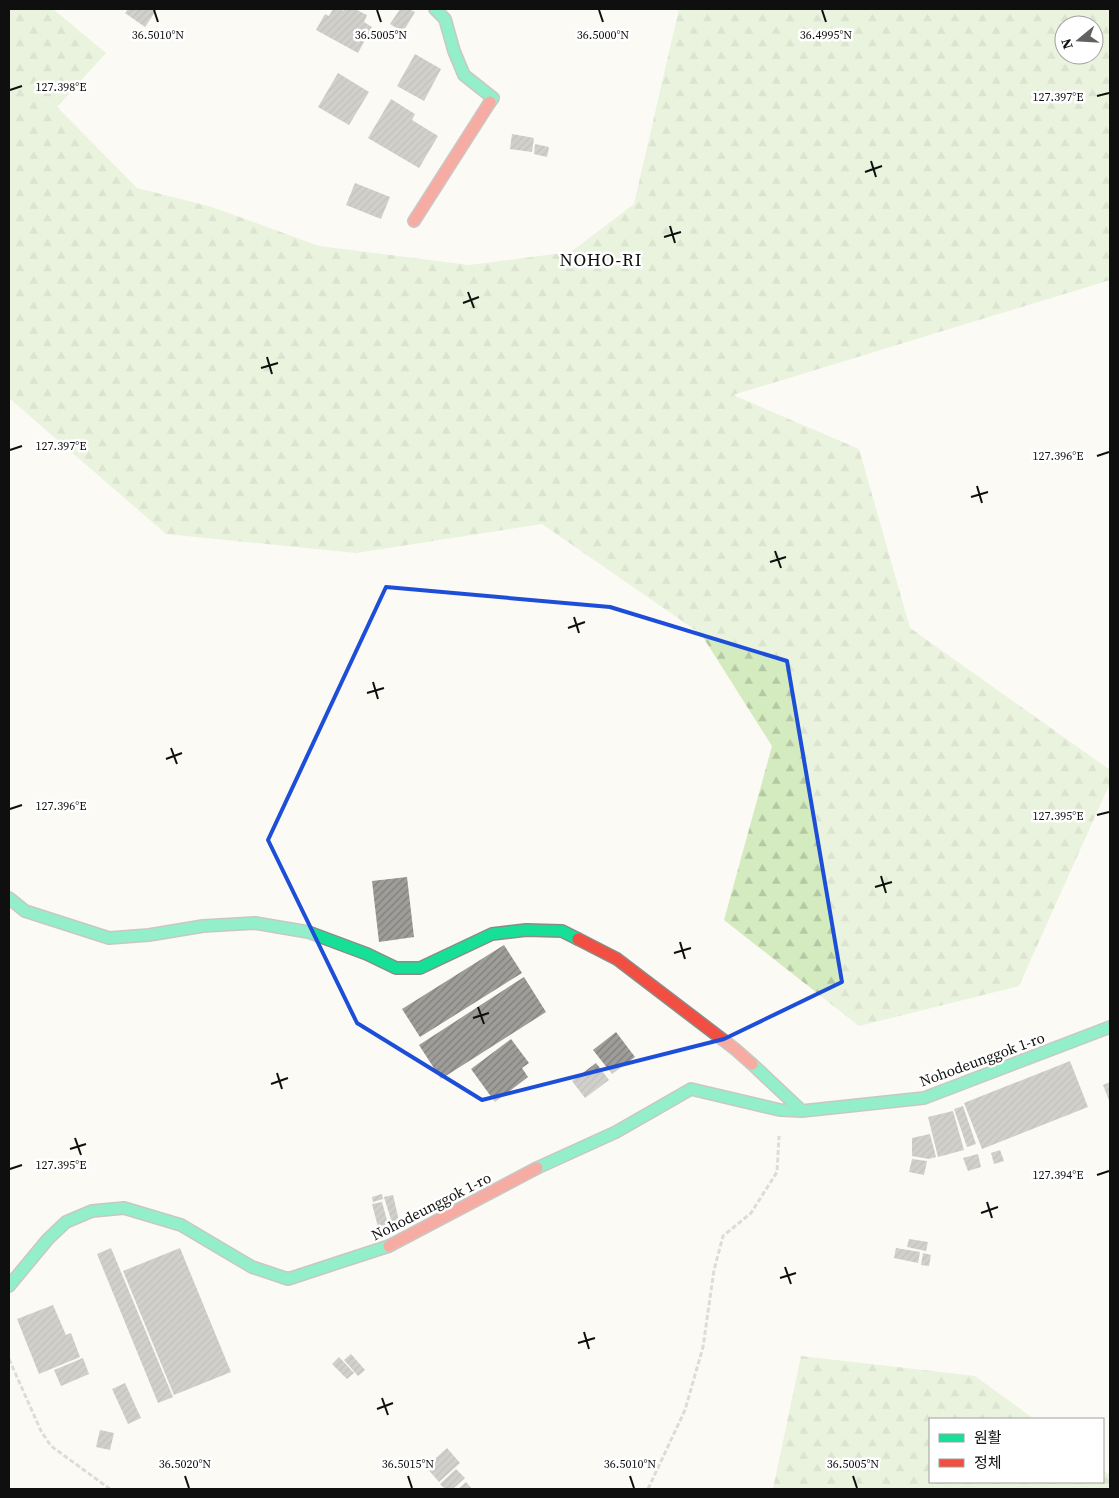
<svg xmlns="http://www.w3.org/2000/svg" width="1119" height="1498" font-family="'Source Serif 4','Noto Sans KR',serif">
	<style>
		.forest { fill: url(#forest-firs); fill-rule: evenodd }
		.building { fill: url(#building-hatch) }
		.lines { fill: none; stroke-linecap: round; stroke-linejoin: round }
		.fast-casing { stroke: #8c8b89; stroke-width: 14 }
		.jam-casing { stroke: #8c8b89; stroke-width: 14 }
		.path { stroke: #b9b9b8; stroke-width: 3; stroke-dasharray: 5 2.5; stroke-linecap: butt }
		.fast { stroke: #16e098; stroke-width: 11 }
		.jam { stroke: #f24e42; stroke-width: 11 }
		.marked { fill: none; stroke: #1d4ed8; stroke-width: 4; stroke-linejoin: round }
		.ticks { fill: none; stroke: #0f0f0f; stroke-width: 2 }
		.labels { text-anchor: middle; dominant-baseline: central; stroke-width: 5; stroke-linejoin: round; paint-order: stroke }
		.street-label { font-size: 15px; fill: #0f0f0f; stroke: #fff }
		.quarter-label { font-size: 18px; letter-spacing: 1px; fill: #0f0f0f; stroke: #fff }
		.ticks-label { font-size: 12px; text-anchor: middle; fill: #0f0f0f; stroke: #fff; stroke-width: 5; stroke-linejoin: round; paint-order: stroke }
	</style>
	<defs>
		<pattern id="forest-firs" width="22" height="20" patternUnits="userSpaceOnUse" patternTransform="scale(1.25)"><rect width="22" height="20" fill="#d4ebc0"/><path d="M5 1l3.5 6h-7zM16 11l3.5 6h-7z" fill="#b5c8a4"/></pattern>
		<pattern id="building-hatch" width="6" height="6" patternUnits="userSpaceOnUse" patternTransform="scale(1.25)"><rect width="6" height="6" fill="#9f9d99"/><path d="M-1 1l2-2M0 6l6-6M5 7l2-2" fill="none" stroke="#807e7b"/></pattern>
	</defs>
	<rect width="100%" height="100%" fill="#fcfaf4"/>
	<path class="forest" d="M9,9H53L106,53L57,107L137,188L212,207L319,246L469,265L571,252L634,204L679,9H1110V280L733,395L859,449L910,628L1110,770V783L1019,986L859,1026L724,920L772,746L701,634L542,524L356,553L166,534L9,398ZM1064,25H1094V55H1064Z
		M801,1356L975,1376L1034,1419H930V1482H1103V1470L1110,1475V1489H773Z"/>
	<path class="building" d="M128,9H157L145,27L125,13Z
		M333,9H339L343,11L344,9H355L367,15L364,22L372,27L358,53L316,30L325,14L329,16Z
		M400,9H409L415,12L403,32L390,24Z
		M415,54L441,69L424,101L397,86Z
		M338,73L369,92L349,125L318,107Z
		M391,99L415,114L412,120L438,136L419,168L368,138Z
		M512,134L534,138L532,152L510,149Z
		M535,144L549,147L547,157L534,154Z
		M355,183L390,197L381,219L346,205Z
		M407,877L414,937L379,942L372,881Z
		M504,945L522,973L420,1037L402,1009Z
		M524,977L546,1012L441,1079L419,1045Z
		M616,1032L635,1057L612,1074L593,1050Z
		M511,1039L529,1063L522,1068L528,1077L495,1102L471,1069Z
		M1070,1061L1088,1107L982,1149L964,1103Z
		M596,1063L609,1080L585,1098L572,1081Z
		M1110,1082V1103L1103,1085Z
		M963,1106L976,1144L967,1147L954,1109Z
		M953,1111L964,1150L938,1157L928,1117Z
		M930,1134L936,1157L929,1159L912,1156V1138Z
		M1000,1150L1004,1161L994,1164L991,1153Z
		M978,1154L981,1167L968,1171L963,1158Z
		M912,1159L927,1161L924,1175L909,1172Z
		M382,1194L383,1199L373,1202L372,1197Z
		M393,1195L399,1221L392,1223L384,1197Z
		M382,1202L388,1224L378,1227L372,1204Z
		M909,1239L928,1242L926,1251L907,1247Z
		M111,1248L173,1397L158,1403L97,1254Z
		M180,1248L231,1372L174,1395L123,1271Z
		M896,1248L920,1252L918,1263L894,1258Z
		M923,1253L931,1255L929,1266L921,1265Z
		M53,1305L66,1335L71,1333L80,1357L39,1374L17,1319Z
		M351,1354L365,1370L358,1376L344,1360Z
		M339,1357L354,1373L347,1379L332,1364Z
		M83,1358L89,1374L61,1386L54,1370Z
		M125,1383L141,1418L128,1424L112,1389Z
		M100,1430L114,1433L110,1450L96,1447Z
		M447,1448L460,1463L439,1482L426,1467Z
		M456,1469L465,1478L453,1489H445L440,1484Z
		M466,1482L472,1489H458Z"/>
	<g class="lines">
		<g class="fast-casing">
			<path id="fast" d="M435,9L445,19L454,51L464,75L493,98L490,102
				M9,898L25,911L109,938L149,935L203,926L255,923L308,932L367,954L396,968H420L492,934L526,930L562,931L578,939
				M752,1064L802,1111
				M537,1168L616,1132L691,1089L780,1110L802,1111L924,1098L1110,1027
				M9,1286L48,1239L66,1222L92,1211L124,1208L181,1225L252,1267L288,1279L389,1246"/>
		</g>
		<g class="jam-casing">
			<path id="jam" d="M414,221L490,102
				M578,939L617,959L735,1049L752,1064
				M389,1246L537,1168"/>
		</g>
		<path class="path" d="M9,1359L41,1431L51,1446L110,1489
			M648,1489L685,1410L703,1347L714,1270L723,1236L751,1213L777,1172L779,1136"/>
		<use href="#fast" class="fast"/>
		<use href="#jam" class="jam"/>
	</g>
	<path d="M0 0H1119V1498H0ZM386,587L610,607L787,661L842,982L724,1039L482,1100L357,1023L268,840Z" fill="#fcfaf4" fill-opacity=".55" fill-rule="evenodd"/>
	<path class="marked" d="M386,587L610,607L787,661L842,982L724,1039L482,1100L357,1023L268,840Z"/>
	<path class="ticks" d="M154,10L158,22M377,10L381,22M599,10L603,22M822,10L826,22M10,90L22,86M1097,96L1109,93M871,161L876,177M865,172L882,166M670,226L675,243M664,237L681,232M468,292L474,308M463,303L479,297M267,357L272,374M261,368L278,363M10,450L22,446M1097,456L1109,452M977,486L982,503M971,497L988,492M775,551L781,568M770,562L786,557M574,617L579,633M568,628L585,622M373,682L378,699M367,693L384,688M171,748L177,764M166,759L182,753M10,809L22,805M1097,815L1109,812M881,876L886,893M875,887L892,882M680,942L685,959M674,953L691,948M478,1007L484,1024M473,1018L489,1013M277,1073L282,1089M271,1084L288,1078M75,1138L81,1155M70,1149L86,1144M10,1169L22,1165M1097,1175L1109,1171M987,1202L992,1218M981,1213L998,1207M785,1267L791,1284M780,1278L796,1273M584,1332L589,1349M578,1343L595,1338M382,1398L388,1415M377,1409L393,1403M185,1476L189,1488M408,1476L412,1488M630,1476L634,1488M853,1476L857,1488"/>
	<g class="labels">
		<g class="street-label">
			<text transform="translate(982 1059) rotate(-20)">Nohodeunggok 1-ro</text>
			<text transform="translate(431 1206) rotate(-27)">Nohodeunggok 1-ro</text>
		</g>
		<g class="quarter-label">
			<text x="601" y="259">NOHO-RI</text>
		</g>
	</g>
	<g class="ticks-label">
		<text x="158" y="39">36.5010°N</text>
		<text x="381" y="39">36.5005°N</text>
		<text x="603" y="39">36.5000°N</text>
		<text x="826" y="39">36.4995°N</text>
		<text x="61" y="91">127.398°E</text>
		<text x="1058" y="101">127.397°E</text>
		<text x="61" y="450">127.397°E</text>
		<text x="1058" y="460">127.396°E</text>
		<text x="61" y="810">127.396°E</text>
		<text x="1058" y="820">127.395°E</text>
		<text x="61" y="1169">127.395°E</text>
		<text x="1058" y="1179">127.394°E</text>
		<text x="185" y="1468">36.5020°N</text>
		<text x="408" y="1468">36.5015°N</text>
		<text x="630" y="1468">36.5010°N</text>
		<text x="853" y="1468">36.5005°N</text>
	</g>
	<rect width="1119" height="1498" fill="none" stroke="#0f0f0f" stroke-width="20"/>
	<rect x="929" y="1418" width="175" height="65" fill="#ffffff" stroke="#9f9f9f"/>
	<rect x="939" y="1434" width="25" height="8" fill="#16e098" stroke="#9f9f9f"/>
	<text x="974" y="1443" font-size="15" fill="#0f0f0f">원활</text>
	<rect x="939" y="1459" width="25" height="8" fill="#f24e42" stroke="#9f9f9f"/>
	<text x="974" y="1468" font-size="15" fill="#0f0f0f">정체</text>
	<g transform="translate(1079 40) rotate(252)"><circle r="24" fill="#ffffff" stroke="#9f9f9f"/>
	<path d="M0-4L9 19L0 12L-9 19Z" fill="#62615f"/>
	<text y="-8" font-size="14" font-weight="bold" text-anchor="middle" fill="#0f0f0f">N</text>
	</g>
</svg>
